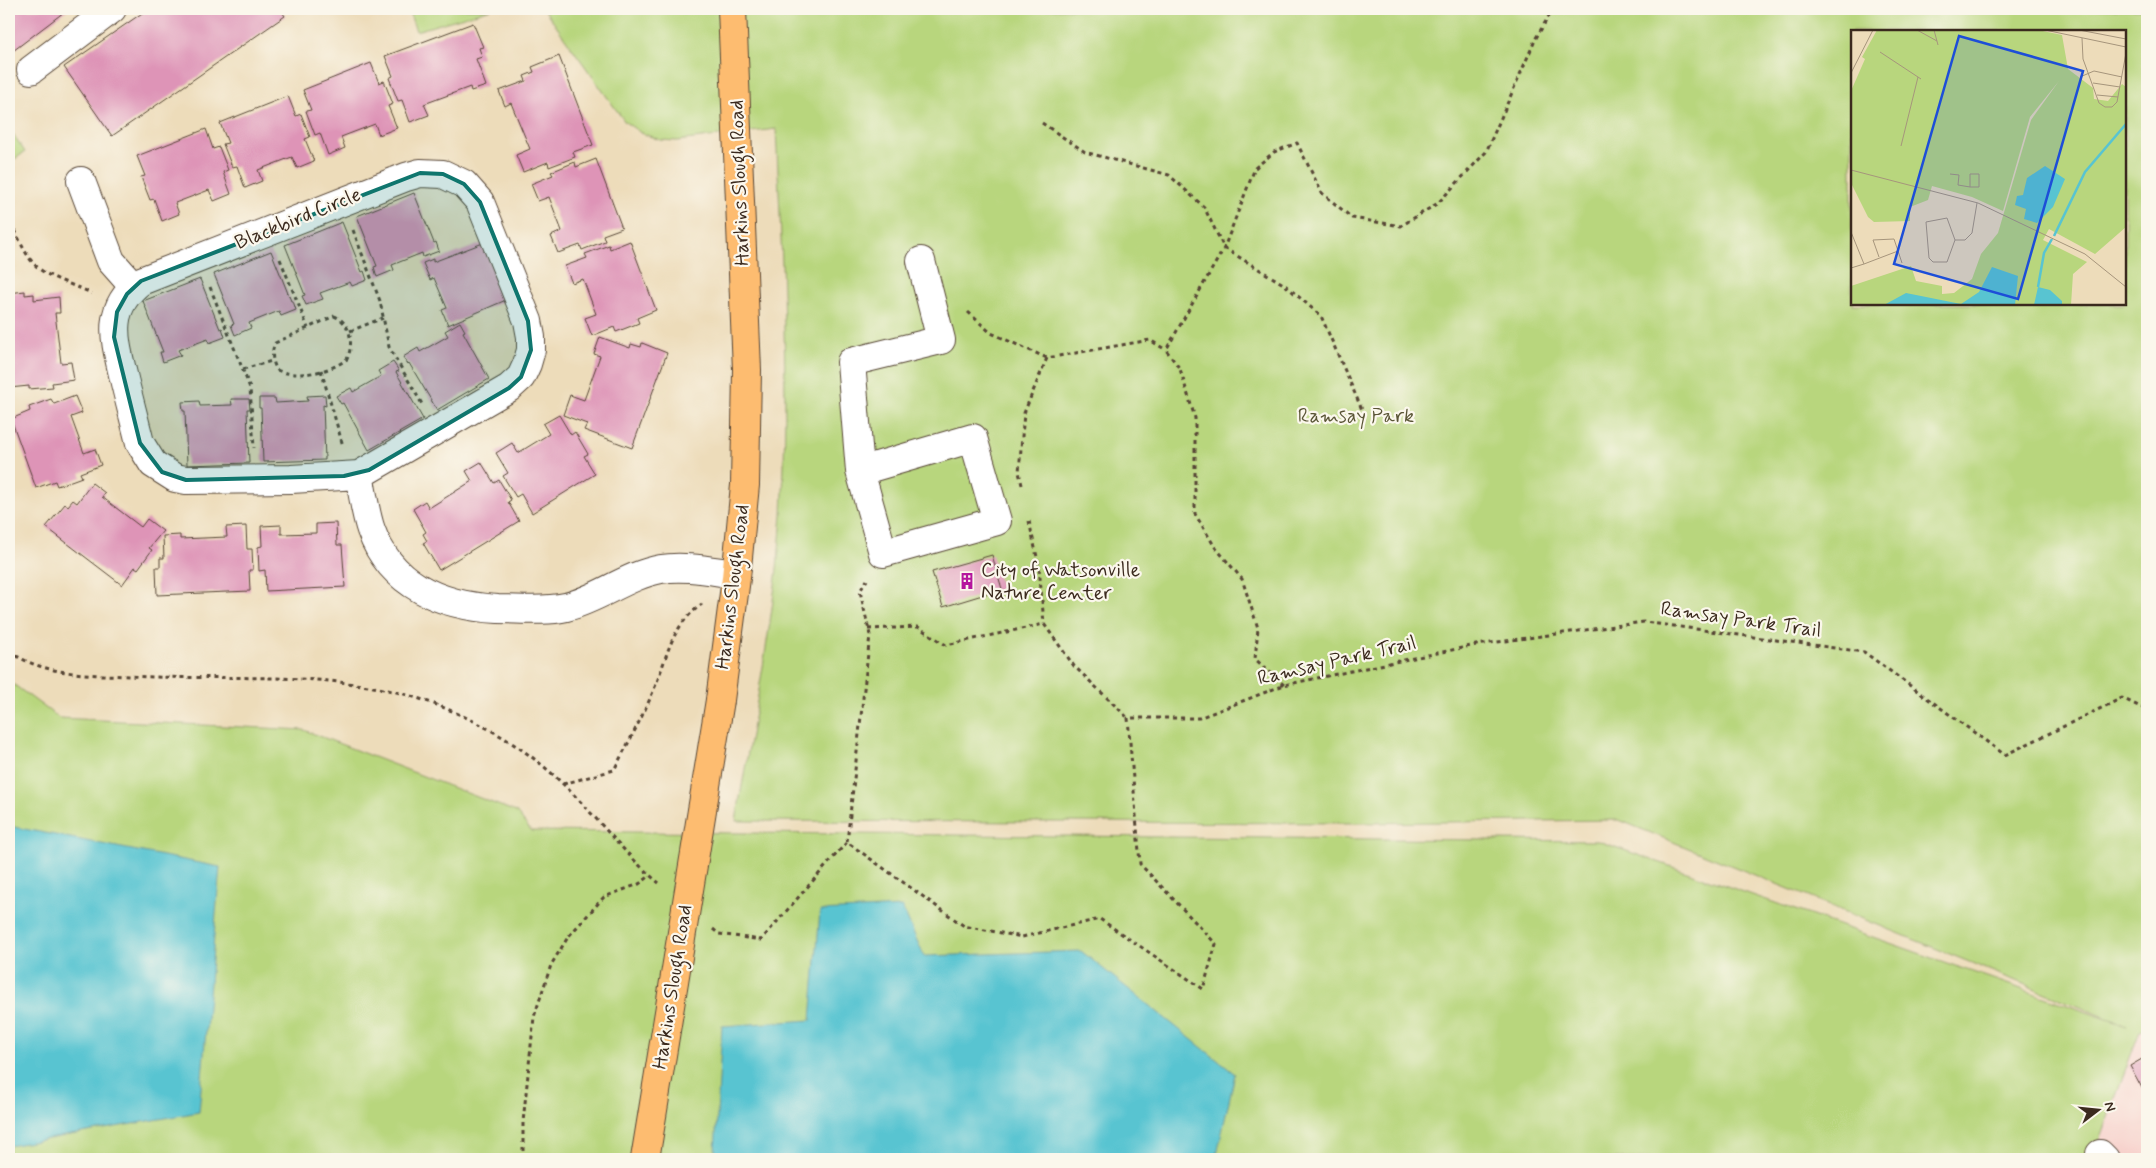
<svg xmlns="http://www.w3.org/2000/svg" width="2156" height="1168" font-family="Mynerve,sans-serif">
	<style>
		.built { fill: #f7d0cb }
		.green { fill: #b8d67d; stroke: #7a804e; fill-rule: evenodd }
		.water { fill: #58c4d1; stroke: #4a7778 }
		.building { fill: #de94b7 }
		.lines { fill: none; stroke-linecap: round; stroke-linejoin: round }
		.minor-casing { stroke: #564535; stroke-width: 30 }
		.major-casing { stroke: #564535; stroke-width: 30 }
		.path { stroke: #564535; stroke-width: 3; stroke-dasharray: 4 4; stroke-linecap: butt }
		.minor { stroke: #fff; stroke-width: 28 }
		.major { stroke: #fdbc70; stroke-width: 28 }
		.major-bridge-casing { stroke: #564535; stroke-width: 30; stroke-linecap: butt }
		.major-bridge { stroke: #fdbc70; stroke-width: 28 }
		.marked { fill: #0f766e; fill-opacity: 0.2; stroke: #0f766e; stroke-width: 4; stroke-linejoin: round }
		.labels { text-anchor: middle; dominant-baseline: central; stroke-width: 4.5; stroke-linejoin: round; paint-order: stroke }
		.street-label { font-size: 20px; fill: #3b2a1e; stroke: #fbf7ec }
		.park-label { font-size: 20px; fill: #5a5536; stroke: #fbf7ec }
		.poi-label { font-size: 20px; fill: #3b2a1e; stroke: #fbf7ec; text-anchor: start }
		.inset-river { fill: none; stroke: #58c4d1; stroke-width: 2.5 }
		.inset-road { fill: none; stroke: #a6957c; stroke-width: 1 }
		.view { fill: #1d4ed8; fill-opacity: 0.15; stroke: #1d4ed8; stroke-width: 2.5 }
		.inset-edge { fill: none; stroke: #3b2a1e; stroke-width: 2.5 }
	</style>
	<rect width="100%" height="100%" fill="#fbf7ec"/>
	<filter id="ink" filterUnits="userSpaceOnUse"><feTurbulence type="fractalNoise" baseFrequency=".02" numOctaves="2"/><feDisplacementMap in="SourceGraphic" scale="10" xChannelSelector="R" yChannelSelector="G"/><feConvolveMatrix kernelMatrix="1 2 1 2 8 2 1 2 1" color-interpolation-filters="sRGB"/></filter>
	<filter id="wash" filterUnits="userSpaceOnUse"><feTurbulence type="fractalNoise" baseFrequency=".0096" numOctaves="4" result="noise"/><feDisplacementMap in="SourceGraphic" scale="20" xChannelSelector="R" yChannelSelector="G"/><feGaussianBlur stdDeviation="1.12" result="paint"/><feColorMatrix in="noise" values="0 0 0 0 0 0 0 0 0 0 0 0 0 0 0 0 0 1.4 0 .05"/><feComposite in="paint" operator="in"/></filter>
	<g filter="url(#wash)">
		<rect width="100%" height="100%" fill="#eddcba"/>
		<path class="built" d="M2147,1028V1159H2092L2140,1031Z"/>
		<path class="green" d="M408,9H491L416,31Z
			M544,9H2147V1028L2140,1031L2092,1159H9V681L59,718L304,730L516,812L531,831L1598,841L2127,1026L1619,820L1361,823L736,821C753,719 775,617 782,514C789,386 782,257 776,129L677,141L660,140L641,133L625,122ZM1852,31H2125V304H1852Z
			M9,128L25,152L9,163Z"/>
		<path class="water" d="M9,826L220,867L199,1112L9,1146Z
			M902,907L924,956L1081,951L1235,1074L1216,1159H729L715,1152L722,1026L811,1020L820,911Z"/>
		<g id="blocks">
			<path class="building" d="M9,9H68L9,54Z
				M148,9H280L285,16L112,136L64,67Z
				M473,23L483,47L479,48L482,57L476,59L486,86L471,91L470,87L424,104L429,115L410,122L402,100L398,101L389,78L393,76L385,56Z
				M559,56L593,145L573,152L575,157L549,167L548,162L523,172L516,155L530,149L511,103L505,106L499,91L526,81L524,76L534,72L532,67Z
				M371,63L379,83L384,81L393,104L388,106L397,128L379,135L375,124L341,137L345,148L328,155L320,133L315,135L306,111L311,110L303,90Z
				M288,96L296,116L301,114L310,137L305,139L314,161L297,168L292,157L258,170L262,181L245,188L237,166L232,167L223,144L228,143L220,123Z
				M206,129L213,149L219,147L228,170L223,172L231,194L214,201L209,190L175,203L179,214L162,221L154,199L150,200L141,177L145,176L137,156Z
				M596,159L622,228L603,235L605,241L582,250L580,245L558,253L551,236L562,231L549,197L538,201L531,184L553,175L551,172L575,162L576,167Z
				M414,193L434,243L436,242L439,251L423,257L422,253L392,265L394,270L377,277L374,267L377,266L357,216Z
				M342,222L362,272L364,271L367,280L352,286L350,282L320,293L323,299L306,305L302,296L305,295L285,245Z
				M630,241L656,310L637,318L639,323L616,332L614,327L592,336L585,318L596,314L583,279L572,283L565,266L587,258L585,254L609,245L610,249Z
				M483,243L506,300L448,325L442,310L447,308L434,278L430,280L423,263L433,259V262Z
				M271,251L291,301H293L296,310L281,316L279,311L249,323L251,328L235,335L231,325L234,324L214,274Z
				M200,279L220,329L222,328L225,337L209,343L208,339L178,350L181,355L163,362L160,352H163L143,301Z
				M25,291V295L34,294V300L59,297L60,313H55L61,363L71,362L74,380L52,383L53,387L29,389V386L9,388V293Z
				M460,322L465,331L463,332L489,379L437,410L409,363L408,364L403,357L418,348L420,352L448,336L445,331Z
				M600,337L630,348L631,344L641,347L642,343L667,353L632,448L584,430L587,424L563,415L570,395L584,400L600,356L594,354Z
				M393,362L399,371L396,372L423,419L369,450L343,403L341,404L336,396L351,388L353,392L381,376L378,371Z
				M325,395L326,406L323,405L325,460L263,462L261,408H259V398H275L276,403L308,401L307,396Z
				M75,396L82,413L71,417L84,453L95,449L101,465L80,473L82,477L57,486L55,481L36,488L11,419L30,411L29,407L51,399L54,404Z
				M231,399H249L250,409H247L249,463L187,465L185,411H183L182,402L199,401L200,406L232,405Z
				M559,415L571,435L575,432L588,454L584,456L595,474L532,513L521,494L516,497L503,476L508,473L496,453L512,443L518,453L549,434L543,424Z
				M481,462L494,483L499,480L511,500L508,502L519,521L439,570L423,543L427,541L423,534L426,532L413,509L425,501L429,508L472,481L466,471Z
				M92,483L105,493L102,497L141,527L147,519L163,531L149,548L152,550L138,569L135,567L122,585L46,527L65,504L68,506L73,500L77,503Z
				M336,523L337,545H342L345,587L266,591L265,570L259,571L258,547L262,546L261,526L281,525V534L316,533V524Z
				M246,526L247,549H252L253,570H249L250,591L157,595L156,567H160V558H164L163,536L180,535V539L227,537L226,527Z
				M992,555L1002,589L943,607L932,572Z
				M2147,1056V1097L2130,1066Z"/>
		</g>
	</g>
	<g filter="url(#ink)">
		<use href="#blocks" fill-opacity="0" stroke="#564535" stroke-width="1"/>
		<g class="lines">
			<g class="minor-casing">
				<path id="minor" d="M31,70L112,9
					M81,181L111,261L134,287
					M860,471L883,553L997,521L973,438L860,471L851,362L941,340L921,261
					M359,475L509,388L521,377L527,364L531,350V337L528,321L480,202L464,184L443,174L420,173L406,177L141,281C104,310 115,340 124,379C129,400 135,422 140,443L153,464L175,478L186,480L291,479L359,475C363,493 365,513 371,530C391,586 443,606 498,609C520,609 544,612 566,607C599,599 627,575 661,569C685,565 712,571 736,574
					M2100,1154L2105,1159"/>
			</g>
			<g class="major-casing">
				<path id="major" d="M720,700L736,578L745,485L747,370L732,9"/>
			</g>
			<path class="path" d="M1042,123L1085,152L1169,175L1204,207L1224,248L1285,285L1321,316L1363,412
				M9,215C32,273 34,270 92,293
				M353,230L380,301L389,347L422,404
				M280,259L308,328
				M210,287L250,388L254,448
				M968,312L991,333L1047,358
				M334,316C351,322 354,344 347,359C331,372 296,379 277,370C272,362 271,352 275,343Z
				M350,331L383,318
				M243,369L272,361
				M321,370L343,446
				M1022,485L1019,472L1024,413L1047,358L1150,340L1166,350
				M1029,521L1039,566L1044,624
				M868,629L918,627L946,645L1044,624L1074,666L1128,718
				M9,651C44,676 88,674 129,676C220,681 316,670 404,694C463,711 521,742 564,785C597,817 624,854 659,883
				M1284,685L1255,659L1258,628L1242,579L1215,547L1195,514V418L1180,369L1166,350L1224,248L1255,168L1274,152L1297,143L1322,193L1352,218L1401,226L1438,203L1486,152L1536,38L1553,9
				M563,784L614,770C627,745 641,720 652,694C668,658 668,629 702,604
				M847,842L870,635L860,591L867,580
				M713,929L719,934L761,940L847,842L964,926L1022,937L1100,919L1203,989L1216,944L1140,864L1128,718H1199L1284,685L1476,645L1644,622L1864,652L2005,755L2122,698L2147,710
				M523,1159V1122L534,1017L551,965L568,937L604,897L639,884L650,876"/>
			<use href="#minor" class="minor"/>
			<use href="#major" class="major"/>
			<g class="major-bridge-casing">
				<path id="major-bridge" d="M645,1159L720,700"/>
			</g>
			<use href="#major-bridge" class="major-bridge"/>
		</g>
	</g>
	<path class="marked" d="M420,173L443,174L464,184L480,202L528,321L531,350L521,377L509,388L369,470L344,476L186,480L162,472L140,443L114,337L117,312L127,294L141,281Z"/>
	<defs>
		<g id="building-bare" transform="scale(1.35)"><path d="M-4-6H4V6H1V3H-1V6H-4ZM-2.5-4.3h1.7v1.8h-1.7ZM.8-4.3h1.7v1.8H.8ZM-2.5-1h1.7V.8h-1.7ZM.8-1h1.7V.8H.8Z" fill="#b5179e" stroke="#fbf7ec" stroke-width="2.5" paint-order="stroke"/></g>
	</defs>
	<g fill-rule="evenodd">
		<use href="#building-bare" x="967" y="581"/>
	</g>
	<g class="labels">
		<g class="street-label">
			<text transform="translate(740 183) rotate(-92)">Harkins Slough Road</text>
			<text transform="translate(298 219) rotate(-22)">Blackbird Circle</text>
			<text transform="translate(733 587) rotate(-83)">Harkins Slough Road</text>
			<text transform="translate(1741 620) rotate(8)">Ramsay Park Trail</text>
			<text transform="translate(1337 661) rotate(-13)">Ramsay Park Trail</text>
			<text transform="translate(673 987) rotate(-81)">Harkins Slough Road</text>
		</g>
		<g class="park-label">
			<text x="1356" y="416">Ramsay Park</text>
		</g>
		<g class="poi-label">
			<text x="981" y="570">City of Watsonville<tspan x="981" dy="23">Nature Center</tspan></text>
		</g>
	</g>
	<g transform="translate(1851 30)">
		<rect width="275" height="275" fill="#eddcba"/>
		<path d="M26,0H187L211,5L217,39L242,58L243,69L257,71L271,54L275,57V197L244,224L198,199L192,210L236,232L222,244L220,275H0V256L60,236L65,251L91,256V264L103,263L121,249L130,224L147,203L180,90L208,51L179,87L152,181L121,167L81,156L77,170L59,177V191L23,192L17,187L0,153V61L14,29L11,27Z" fill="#b8d67d"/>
		<path d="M194,136L214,149L202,177L186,193L173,189L175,179L164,175L166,166L172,165L176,148ZM141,237L167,246L164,275H33L55,263L110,274L128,262ZM187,257L199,260L211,271V275H183Z" fill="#58c4d1"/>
		<path class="inset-river" d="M203,206L234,142L275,94M187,257L193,223L201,209"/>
		<path class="inset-road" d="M66,0L86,11M83,0L87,15M194,0L275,17M228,0L275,9M231,8L232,29L248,73L254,77H261L266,72L275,23M29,22L70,49M0,43L22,0M229,47L243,41L271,47M242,53L269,57M246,65L267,67M50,116L67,47M0,140L127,173L234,224L275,257M99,144L108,145L107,155L119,157V144H128V157H119M0,202L13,234L0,238M104,210L96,188L75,192L78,228L82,232H96L104,210H114L121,203L126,173M28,227L22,210L43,209L51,233M13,234L47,221"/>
		<path class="view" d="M108,6L232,41L167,269L43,234Z"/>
		<rect width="275" height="275" class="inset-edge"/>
	</g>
	<rect width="2156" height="1168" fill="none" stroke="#fbf7ec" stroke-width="30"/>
	<g transform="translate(2098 1110) rotate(74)" stroke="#fbf7ec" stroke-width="4" paint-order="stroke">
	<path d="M0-4L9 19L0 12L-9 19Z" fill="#3b2a1e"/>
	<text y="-8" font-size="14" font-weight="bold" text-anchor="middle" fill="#3b2a1e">N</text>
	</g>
</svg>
